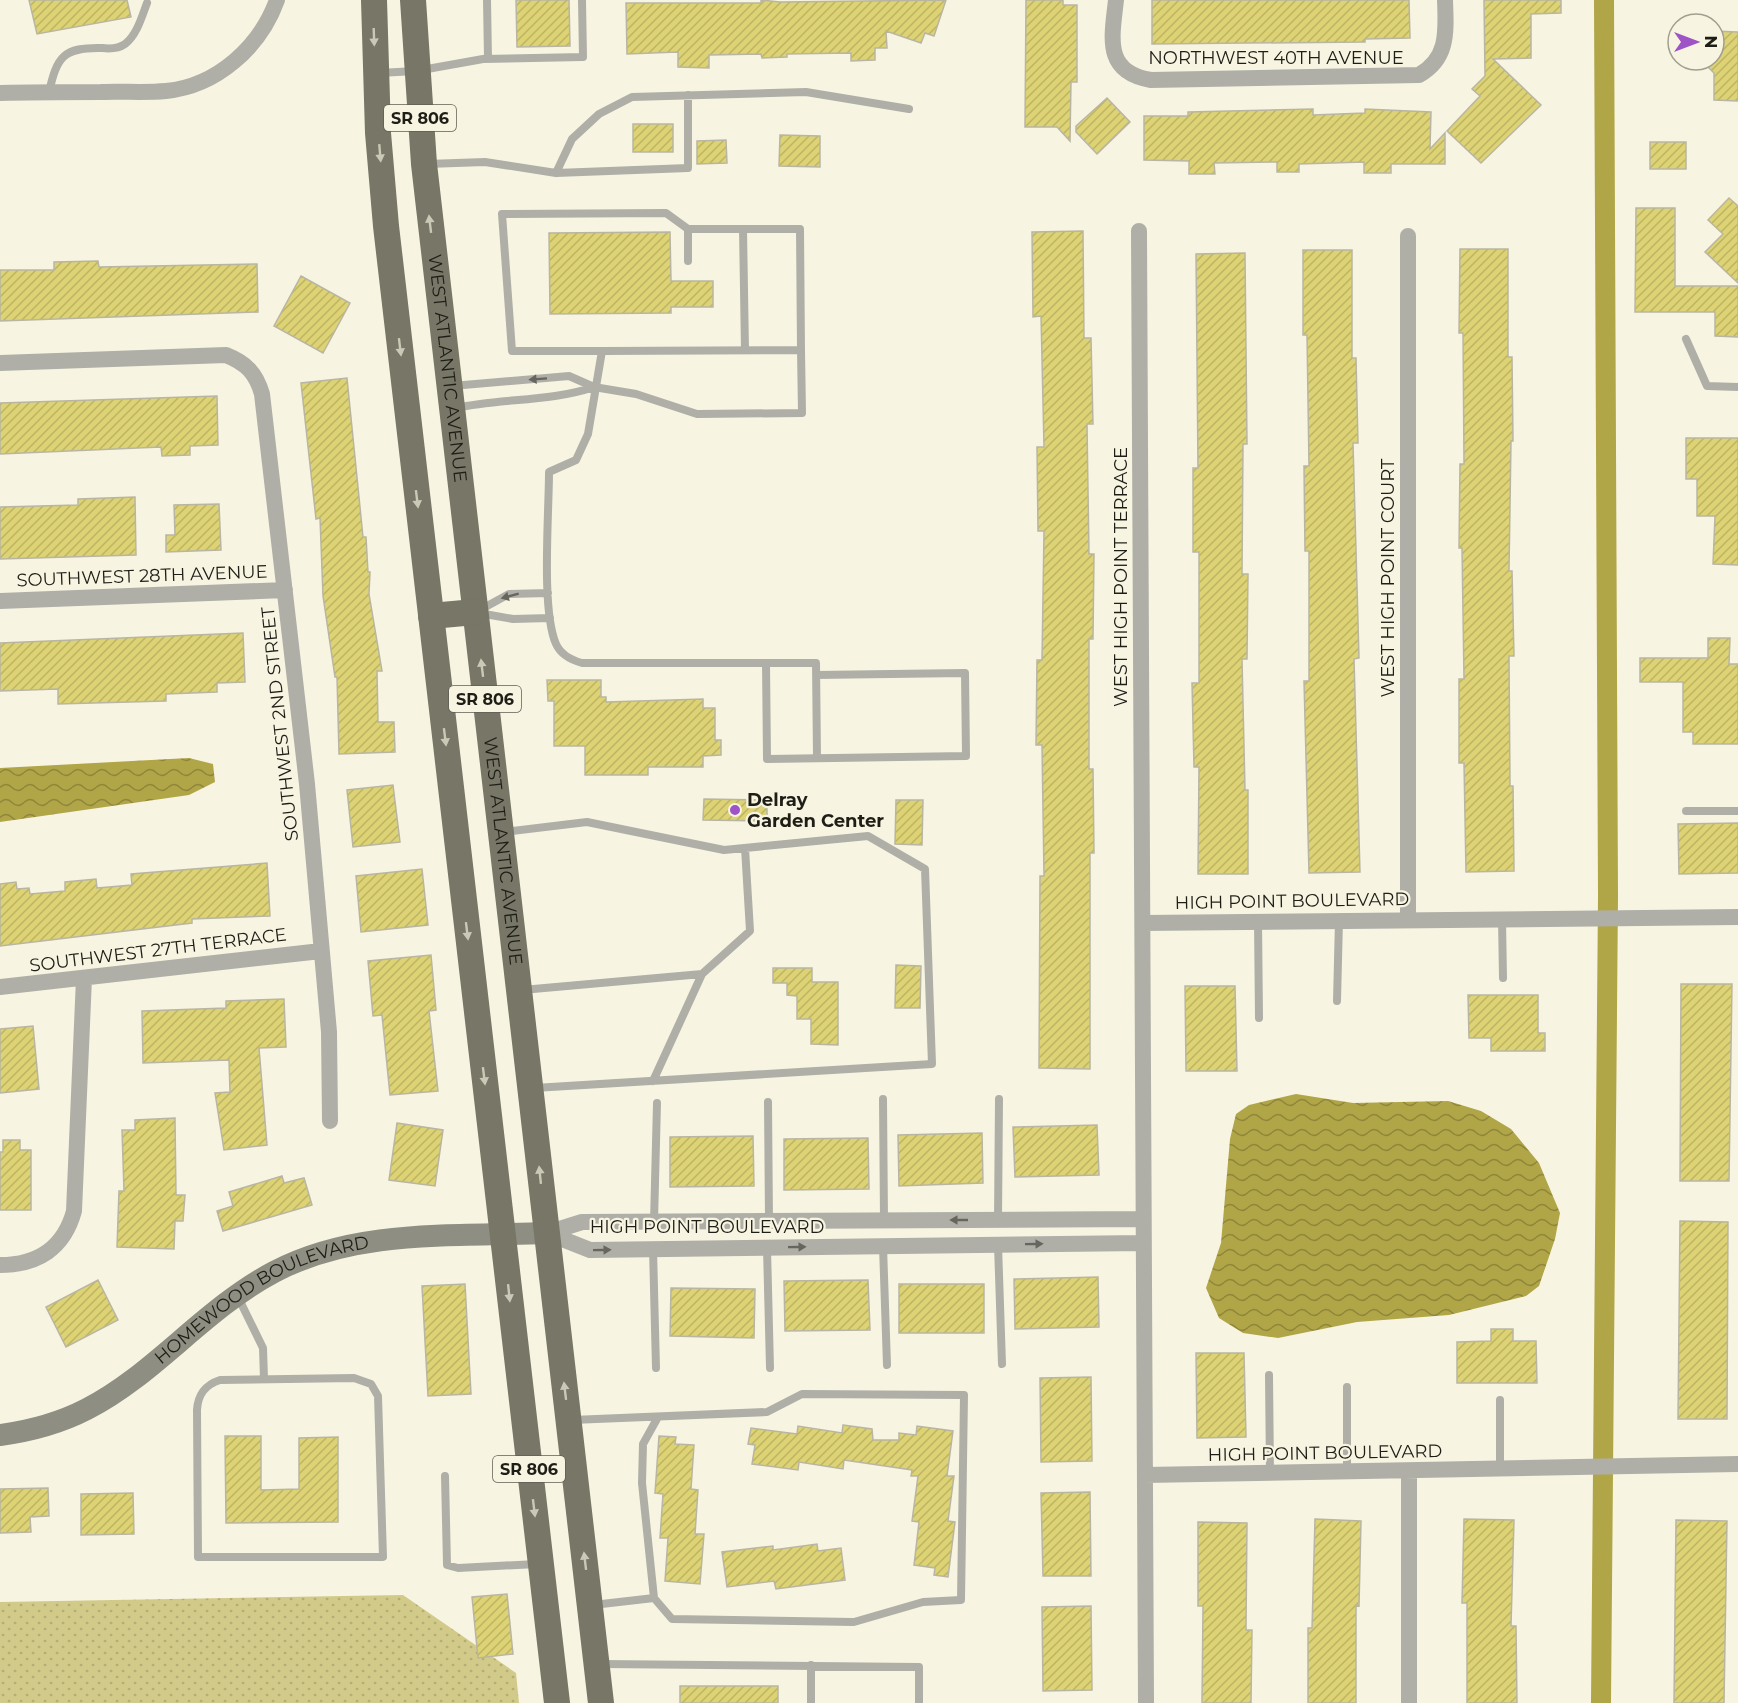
<svg xmlns="http://www.w3.org/2000/svg" width="1738" height="1703" font-family="Montserrat,sans-serif">
	<style>
		.grass { fill: url(#grass-dots) }
		.water { fill: url(#water-waves) }
		.lines { fill: none; stroke-linecap: round; stroke-linejoin: round }
		.canal { stroke: #b0a547; stroke-width: 20 }
		.building { fill: url(#building-hatch); stroke: #b8b6a3; stroke-width: 1.5 }
		.lane { stroke: #b0afa7; stroke-width: 8 }
		.street { stroke: #b0afa7; stroke-width: 16 }
		.secondary { stroke: #8f8e82; stroke-width: 22 }
		.primary { stroke: #777667; stroke-width: 26 }
		.oneway { fill: #cac9b7 }
		.oneway2 { fill: #67665e }
		.poi-dot { fill: #9e53c6; stroke: #f7f5e2; stroke-width: 2 }
		.labels { text-anchor: middle; dominant-baseline: central; stroke-width: 4.5; stroke-linejoin: round; paint-order: stroke }
		.shield { fill: #f7f5e2; stroke: #5f5e53; stroke-width: 1.5 }
		.shield-label { font-size: 16px; font-weight: bold; fill: #1e1d16 }
		.street-label { font-size: 18px; fill: #1e1d16; stroke: #f7f5e2 }
		.poi-label { font-size: 18px; font-weight: bold; fill: #1e1d16; stroke: #f7f5e2; text-anchor: start }
	</style>
	<defs>
		<pattern id="grass-dots" width="8" height="8" patternUnits="userSpaceOnUse" patternTransform="scale(1.5)"><rect width="8" height="8" fill="#d2ca89"/><path d="M2 2h.1M6 6h.1" fill="none" stroke="#b4ad76" stroke-width="1.8" stroke-linecap="round"/></pattern>
		<pattern id="water-waves" width="16" height="10" patternUnits="userSpaceOnUse" patternTransform="scale(1.5)"><rect width="16" height="10" fill="#b0a547"/><path d="M0 5q4-4 8 0t8 0" fill="none" stroke="#8f863a"/></pattern>
		<pattern id="building-hatch" width="6" height="6" patternUnits="userSpaceOnUse" patternTransform="scale(1.5)"><rect width="6" height="6" fill="#ddd274"/><path d="M-1 1l2-2M0 6l6-6M5 7l2-2" fill="none" stroke="#bdb464"/></pattern>
	</defs>
	<rect width="100%" height="100%" fill="#f7f5e2"/>
	<path class="grass" d="M403,1595L516,1673L519,1703H0V1602Z"/>
	<path class="water" d="M189,758L213,764L215,782L189,795L0,822V768Z
		M1296,1094L1353,1103L1448,1101L1481,1111L1511,1129L1539,1163L1560,1213L1555,1239L1539,1286L1526,1296L1449,1315L1357,1322L1278,1338L1243,1333L1219,1318L1206,1288L1221,1243L1230,1139L1236,1114L1249,1105Z"/>
	<g class="lines">
		<path class="canal" d="M1601,1703L1608,896L1604,0"/>
	</g>
	<path class="building" d="M29,0H127L131,17L37,34Z
		M516,0H569L570,46L517,47Z
		M761,0L780,2L946,0L934,36L925,33L921,43L886,31L887,48H875V60L851,61V53L787,54V57L762,58L761,54L709,55V68L678,67V52L627,54L626,3H761Z
		M1026,0H1063V5H1077V82H1071L1070,141L1057,127H1025Z
		M1152,0H1409L1410,38L1365,39V42L1152,44Z
		M1484,0H1561V13L1531,14V58L1493,59L1541,105L1481,163L1447,131L1480,96L1472,89L1485,76Z
		M1714,31L1738,32V101L1714,100V73L1701,60H1714Z
		M1107,98L1130,122L1097,154L1076,132V126Z
		M1313,109V115L1365,113V109L1431,112L1430,149L1445,133V164H1391V173H1364V162L1299,164V172H1277V162L1214,163L1215,174H1189V161L1144,160V116H1188V112Z
		M633,124H673V152H633Z
		M780,135L820,136V167L779,166Z
		M726,140L727,163L697,164V141Z
		M1650,142H1686V169H1650Z
		M1729,198L1738,206V283L1705,252L1723,234L1708,220Z
		M1636,208H1675V286H1738V337L1715,336V312H1635Z
		M1083,231L1084,338H1091L1093,424H1087L1089,554H1094L1093,639H1089V769H1093L1094,853H1090V1069L1039,1068L1040,876H1044L1042,745H1036L1037,660H1042L1044,531H1038L1037,447H1044L1041,316L1033,317L1032,232Z
		M670,232L671,281H713V307H671V313L550,314L549,233Z
		M1460,249H1508V357H1512L1513,441H1511L1509,571H1512L1514,656H1509L1510,786H1513L1514,871L1466,872L1464,763H1459V679H1464L1462,548H1459L1460,464H1464L1463,333H1459Z
		M1303,250H1352V358H1356L1358,443H1353L1359,658L1354,659L1360,872L1309,873L1304,681H1309V551H1305L1304,466H1309L1307,335H1303Z
		M1245,253L1247,444H1243L1242,574H1248L1247,659H1242L1245,790H1248V874H1198L1199,767H1194L1192,683H1199V552H1193V468H1198L1196,254Z
		M98,261L99,267L257,264L258,312L0,321V270H54V262Z
		M301,276L350,303L323,353L274,326Z
		M347,378L363,537H366L368,572H370L369,594L382,671H377L378,722H394L395,752L339,754L337,677H335L323,596L320,518L316,519L301,383Z
		M217,396L218,445L190,446V455L162,456L161,447L0,454V403Z
		M1686,438H1738V565L1713,564L1715,516H1697V479H1686Z
		M135,497L136,555L0,559V507L78,505V499Z
		M219,504L221,550L166,552V535H175L174,505Z
		M243,633L245,682L217,683V692L166,694V701L58,704V689L0,691V643Z
		M1708,638H1730L1729,664H1738V744H1693V732H1683V682H1640V658H1708Z
		M547,680H601V697H606V702L703,699V708H715V740H721V755L703,756V767H648V775H585V746H554V701H548Z
		M393,785L400,842L353,847L347,790Z
		M704,799L767,800V821L703,820Z
		M896,800H923L922,845L895,844Z
		M1738,823V873L1679,874L1678,824Z
		M267,863L270,916L192,919V923L0,946V884L16,882L17,889L29,888L30,894L65,891V882L96,879L97,888L132,885L131,874Z
		M422,869L428,925L361,932L356,876Z
		M431,955L436,1010L429,1011L438,1091L390,1095L382,1015L373,1016L368,961Z
		M896,965L921,966L920,1008H895Z
		M773,968H812V982H838V1045L811,1044V1019H797V996L787,995V983H773Z
		M1681,984H1732L1729,1181H1680Z
		M1185,986H1235L1237,1071H1186Z
		M1468,995H1538V1033H1545V1051H1491V1038H1469Z
		M284,999L286,1047L259,1048L267,1145L224,1150L215,1093L230,1092L229,1060L143,1063L142,1011L226,1008V1001Z
		M33,1026L39,1089L0,1093V1029Z
		M175,1118L176,1195H185L183,1221H175L174,1249L117,1247L119,1191H124L122,1130H135V1120Z
		M397,1123L443,1130L435,1186L389,1180Z
		M1097,1125L1099,1175L1015,1177L1013,1127Z
		M982,1133L983,1183L899,1186L898,1135Z
		M753,1136L754,1186L670,1187V1137Z
		M868,1138L869,1189L784,1190V1139Z
		M3,1140H20V1150H31V1210H0V1152H3Z
		M282,1176L284,1183L304,1178L312,1205L223,1231L217,1211L233,1206L229,1192Z
		M1680,1221L1728,1222L1727,1419H1678Z
		M1098,1277L1099,1327L1015,1329L1014,1279Z
		M98,1280L118,1320L66,1347L46,1307Z
		M868,1280L870,1330L785,1331L784,1281Z
		M465,1284L471,1394L428,1396L422,1286Z
		M899,1284H984V1333H899Z
		M671,1288L755,1289L754,1338L670,1336Z
		M1491,1329H1513V1341H1536L1537,1383H1457V1342L1491,1341Z
		M1196,1353H1244L1246,1437L1197,1438Z
		M1091,1377L1092,1461L1041,1462L1040,1378Z
		M843,1425L872,1429L873,1440H899V1433L916,1435L917,1426L953,1431L947,1476H954L948,1521L955,1522L948,1577L934,1575L935,1568L914,1565L919,1522L912,1521L918,1476H911L912,1470L844,1460L843,1469L799,1462L798,1470L752,1464L755,1445L748,1444L751,1428L797,1434L798,1426L842,1433Z
		M225,1436H261V1490L299,1489V1438L338,1437V1522L226,1523Z
		M659,1436L676,1437L675,1444L694,1445L691,1489L698,1490L695,1534H704L700,1584L665,1581L668,1538H660L663,1494L655,1493Z
		M48,1488L49,1516L30,1517L31,1532L0,1533V1489Z
		M1090,1492L1091,1576H1043L1041,1493Z
		M133,1493L134,1534L81,1535V1494Z
		M1315,1519L1361,1521L1359,1606L1356,1605V1703H1308V1628H1312Z
		M1464,1519L1514,1520L1511,1626H1516L1517,1703H1467V1603H1462Z
		M1676,1520L1727,1521L1724,1703H1674Z
		M1198,1522L1247,1523L1246,1630H1252L1251,1703H1202L1203,1606H1198Z
		M817,1544L818,1551L841,1548L845,1580L776,1589L774,1581L727,1587L722,1552L773,1546V1550Z
		M507,1594L513,1654L478,1658L472,1597Z
		M1091,1606L1092,1690L1043,1691L1042,1607Z
		M680,1686H778V1703H680Z"/>
	<g class="lines">
		<path class="lane" d="M487,0L488,59
			M379,73L416,71L483,59L583,57L582,0
			M49,92C57,57 63,47 102,48C110,49 118,49 125,44C137,35 142,16 147,3
			M427,164L485,162L556,173L688,168V95
			M556,173L572,139L599,114L632,97L806,92L909,109
			M743,229L745,350
			M688,261V229H800L801,350L602,351L588,434L576,460L549,472C549,514 541,610 556,644C561,655 571,660 582,663H816L817,758
			M1686,339L1707,386L1738,387
			M602,351H512L502,214L666,213L688,229
			M452,386L569,376L594,387L636,394L697,414L802,413L801,350
			M456,408C502,398 550,402 594,387
			M478,611L509,594L548,593
			M479,613L513,619L550,618
			M766,663L767,759L966,756L965,673L816,675
			M1686,811H1738
			M504,832L587,822L724,850L868,836L925,869L932,1064L534,1088
			M1502,919L1503,978
			M1258,921L1259,1018
			M522,990L702,974
			M1337,1001L1339,920
			M653,1081L702,974L750,931L745,848
			M883,1099L884,1221
			M768,1102L769,1221
			M998,1220L999,1099
			M654,1222L657,1103
			M998,1245L1002,1364
			M883,1246L887,1365
			M767,1248L770,1368
			M653,1249L656,1368
			M238,1297L263,1348L264,1379
			M1269,1375L1270,1473
			M354,1378L371,1384L378,1396L383,1557H198L197,1410C198,1394 205,1385 220,1380Z
			M1347,1387V1472
			M1500,1400V1468
			M572,1420L767,1412L802,1394L964,1395L961,1600L923,1602L854,1622L672,1619L654,1598L593,1605
			M445,1476L447,1565L458,1568L537,1564
			M654,1598L642,1483L643,1444L658,1417
			M600,1664L919,1667V1703
			M811,1703V1665"/>
		<path class="street" d="M1116,0C1112,37 1103,72 1151,80L1419,75C1449,58 1446,31 1445,0
			M0,93C34,92 67,92 101,92C122,91 144,93 166,91C217,86 260,47 277,0
			M1139,231L1146,1703
			M1408,236V919
			M0,363L226,355C246,363 256,373 262,394L307,784L329,1032L330,1121
			M0,601L285,590
			M1143,923L1738,917
			M0,987L321,951
			M547,1233L590,1250L1143,1243
			M547,1233L582,1222L1143,1219
			M0,1265C38,1265 64,1248 74,1211L84,978
			M1409,1472V1703
			M1145,1475L1738,1464"/>
		<path class="secondary" id="s1" d="M0,1435C30,1431 60,1423 87,1409C154,1375 204,1309 274,1272C357,1228 457,1237 547,1233"/>
		<g class="primary">
			<path d="M374,0L378,133L386,226L557,1703"/>
			<path id="s2" d="M413,0L424,164L601,1703"/>
			<path d="M431,616L475,612"/>
		</g>
	</g>
	<defs><path id="oneway-solid" d="M-6-.8H1V-3.2L6.5 0L1 3.2V.8H-6Z" transform="scale(1.5)"/></defs>
	<g class="oneway">
		<use href="#oneway-solid" transform="translate(374 37) rotate(88)"/>
		<use href="#oneway-solid" transform="translate(380 153) rotate(85)"/>
		<use href="#oneway-solid" transform="translate(430 224) rotate(-97)"/>
		<use href="#oneway-solid" transform="translate(400 347) rotate(83)"/>
		<use href="#oneway-solid" transform="translate(417 499) rotate(83)"/>
		<use href="#oneway-solid" transform="translate(482 668) rotate(-97)"/>
		<use href="#oneway-solid" transform="translate(445 737) rotate(83)"/>
		<use href="#oneway-solid" transform="translate(467 931) rotate(83)"/>
		<use href="#oneway-solid" transform="translate(484 1076) rotate(83)"/>
		<use href="#oneway-solid" transform="translate(540 1175) rotate(-96)"/>
		<use href="#oneway-solid" transform="translate(509 1293) rotate(84)"/>
		<use href="#oneway-solid" transform="translate(565 1391) rotate(-97)"/>
		<use href="#oneway-solid" transform="translate(534 1508) rotate(83)"/>
		<use href="#oneway-solid" transform="translate(585 1561) rotate(-97)"/>
	</g>
	<g class="oneway2">
		<use href="#oneway-solid" transform="translate(538 379) rotate(176)"/>
		<use href="#oneway-solid" transform="translate(510 596) rotate(165)"/>
		<use href="#oneway-solid" transform="translate(959 1220) rotate(180)"/>
		<use href="#oneway-solid" transform="translate(1034 1244) rotate(-1)"/>
		<use href="#oneway-solid" transform="translate(797 1247) rotate(-1)"/>
		<use href="#oneway-solid" transform="translate(602 1250) rotate(-1)"/>
	</g>
	<circle class="poi-dot" cx="735" cy="810" r="6"/>
	<g class="labels">
		<g class="shield">
			<rect x="384" y="105" width="72" height="26" rx="4.5"/>
			<rect x="449" y="686" width="72" height="26" rx="4.5"/>
			<rect x="493" y="1456" width="72" height="26" rx="4.5"/>
		</g>
		<g class="shield-label">
			<text x="420" y="118">SR 806</text>
			<text x="485" y="699">SR 806</text>
			<text x="529" y="1469">SR 806</text>
		</g>
		<g class="street-label">
			<text x="1276" y="58">NORTHWEST 40TH AVENUE</text>
			<text stroke="none"><textPath href="#s2" startOffset="370">WEST ATLANTIC AVENUE</textPath></text>
			<text transform="translate(142 576) rotate(-2)">SOUTHWEST 28TH AVENUE</text>
			<text transform="translate(1121 577) rotate(-90)">WEST HIGH POINT TERRACE</text>
			<text transform="translate(1388 578) rotate(-90)">WEST HIGH POINT COURT</text>
			<text transform="translate(280 724) rotate(-96)">SOUTHWEST 2ND STREET</text>
			<text stroke="none"><textPath href="#s2" startOffset="856">WEST ATLANTIC AVENUE</textPath></text>
			<text transform="translate(1292 901) rotate(-1)">HIGH POINT BOULEVARD</text>
			<text transform="translate(158 950) rotate(-7)">SOUTHWEST 27TH TERRACE</text>
			<text x="707" y="1227">HIGH POINT BOULEVARD</text>
			<text stroke="none"><textPath href="#s1" startOffset="300">HOMEWOOD BOULEVARD</textPath></text>
			<text transform="translate(1325 1453) rotate(-1)">HIGH POINT BOULEVARD</text>
		</g>
		<g class="poi-label">
			<text x="747" y="800">Delray<tspan x="747" dy="21">Garden Center</tspan></text>
		</g>
	</g>
	<g transform="translate(1696 42) rotate(90)"><circle r="28" fill="#f7f5e2" stroke="#a09f90" stroke-width="1.5"/>
	<path d="M0-4.5L10 22L0 15L-10 22Z" fill="#9e53c6"/>
	<text y="-9" font-size="16" font-weight="bold" text-anchor="middle" fill="#1e1d16">N</text>
	</g>
</svg>
